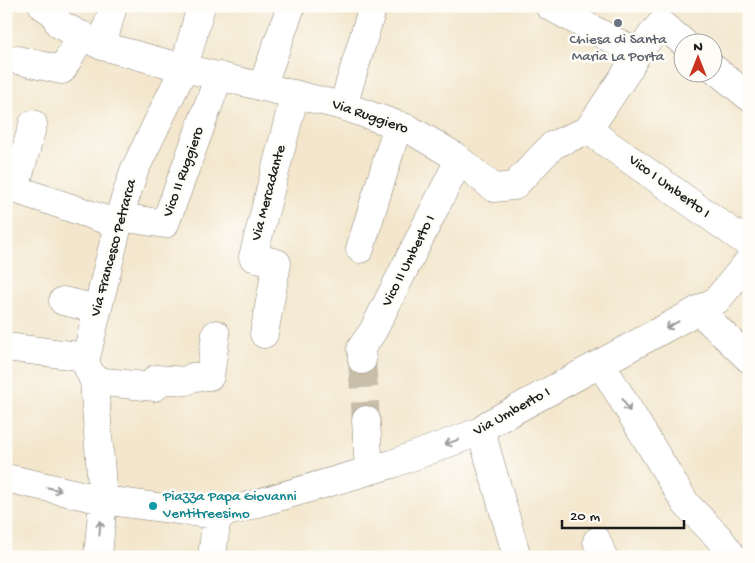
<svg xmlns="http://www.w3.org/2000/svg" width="755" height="563" font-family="'Gochi Hand',sans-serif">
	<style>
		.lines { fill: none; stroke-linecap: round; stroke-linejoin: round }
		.street-tunnel { stroke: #c8bea9; stroke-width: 28; stroke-dasharray: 28 14; stroke-linecap: butt }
		.street-casing { stroke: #888174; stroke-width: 29 }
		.street { stroke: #fff; stroke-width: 28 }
		.oneway { stroke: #999 }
		.worship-dot { fill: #6b7280; stroke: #fdfcf7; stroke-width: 2 }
		.culture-dot { fill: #0f9aa8; stroke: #fdfcf7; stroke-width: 2 }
		.labels { text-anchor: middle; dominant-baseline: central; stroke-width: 5; stroke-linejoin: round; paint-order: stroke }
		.worship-label { font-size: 15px; fill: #5b616d; stroke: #fdfcf7 }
		.street-label { font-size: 15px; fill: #1c1c1c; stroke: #fdfcf7 }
		.culture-label { font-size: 15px; fill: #0d838f; stroke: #fdfcf7; text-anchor: start }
	</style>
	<rect width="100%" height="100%" fill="#fdfcf7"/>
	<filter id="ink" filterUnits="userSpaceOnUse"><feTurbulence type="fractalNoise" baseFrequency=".02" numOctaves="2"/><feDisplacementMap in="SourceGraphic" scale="10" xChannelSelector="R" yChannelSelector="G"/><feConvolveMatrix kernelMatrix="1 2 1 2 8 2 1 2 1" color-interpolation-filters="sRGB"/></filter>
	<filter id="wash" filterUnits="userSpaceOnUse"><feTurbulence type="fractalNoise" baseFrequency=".0096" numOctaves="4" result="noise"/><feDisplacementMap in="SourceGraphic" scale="20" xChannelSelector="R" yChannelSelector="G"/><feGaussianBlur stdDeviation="1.12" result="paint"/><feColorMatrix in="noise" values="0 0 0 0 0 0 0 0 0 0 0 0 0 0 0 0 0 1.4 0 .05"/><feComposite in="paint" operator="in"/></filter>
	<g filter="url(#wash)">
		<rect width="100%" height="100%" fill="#f3e6cc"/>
	</g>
	<g filter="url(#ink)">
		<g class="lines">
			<path class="street-tunnel" d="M362,360L366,420"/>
			<g class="street-casing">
				<path id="street" d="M43,6L54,13L59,24L102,46L184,68L343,106L409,129L453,155L494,188L514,186L553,145L588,130L628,70L637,53L661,24L683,42
					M549,6L637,53
					M102,46L113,6
					M17,60L62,70L82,35
					M712,67L749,97
					M262,87L291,6
					M343,106L373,6
					M33,124L15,189L118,224
					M588,130L749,244
					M120,217L165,224L219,76
					M360,249L398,125
					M63,301L98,309
					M698,310L749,359
					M264,334L277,263L253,257L295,94
					M6,347L86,357
					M362,360L361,348L373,331L459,160
					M601,364L686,504L719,538L733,557
					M94,381L155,387L156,379L186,381L193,377L210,376L216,334
					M366,420L369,471
					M481,431L517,557
					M6,478L103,500L217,515L392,464L481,431L489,424L717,300L749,261
					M597,541L603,557
					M98,557L103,500L94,381L85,362L122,208L134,171L184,68L201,6
					M212,557L217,515"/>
			</g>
			<use href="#street" class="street"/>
		</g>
		<defs><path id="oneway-shaft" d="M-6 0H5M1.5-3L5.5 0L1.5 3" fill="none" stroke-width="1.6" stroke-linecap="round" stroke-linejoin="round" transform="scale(1.25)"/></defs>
		<g class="oneway">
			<use href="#oneway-shaft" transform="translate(672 325) rotate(151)"/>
			<use href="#oneway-shaft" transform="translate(626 405) rotate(59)"/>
			<use href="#oneway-shaft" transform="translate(452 442) rotate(160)"/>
			<use href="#oneway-shaft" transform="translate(54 489) rotate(13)"/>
			<use href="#oneway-shaft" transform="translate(100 528) rotate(-85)"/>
		</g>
	</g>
	<circle class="worship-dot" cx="618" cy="23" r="5"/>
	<circle class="culture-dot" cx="153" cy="506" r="5"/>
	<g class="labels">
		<g class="worship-label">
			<text x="618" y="40">Chiesa di Santa<tspan x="618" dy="17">Maria La Porta</tspan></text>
		</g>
		<g class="street-label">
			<text transform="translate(370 117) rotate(19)">Via Ruggiero</text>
			<text transform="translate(184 172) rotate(-70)">Vico II Ruggiero</text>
			<text transform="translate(669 187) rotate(36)">Vico I Umberto I</text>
			<text transform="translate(269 193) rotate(-75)">Via Mercadante</text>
			<text transform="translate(114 248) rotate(-75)">Via Francesco Petrarca</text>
			<text transform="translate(409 261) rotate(-63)">Vico II Umberto I</text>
			<text transform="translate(512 412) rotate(-29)">Via Umberto I</text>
		</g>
		<g class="culture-label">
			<text x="163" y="497">Piazza Papa Giovanni<tspan x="163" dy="17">Ventitreesimo</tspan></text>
		</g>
	</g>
	<rect width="755" height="563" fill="none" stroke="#fdfcf7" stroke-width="25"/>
	<g transform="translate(698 58)"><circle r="24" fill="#fdfcf7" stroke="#a3a29f"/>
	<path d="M0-4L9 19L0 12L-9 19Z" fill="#c8321e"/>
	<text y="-8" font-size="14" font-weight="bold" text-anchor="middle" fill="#1c1c1c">N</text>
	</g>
	<path d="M562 520v8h122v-8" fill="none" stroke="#1c1c1c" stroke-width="2.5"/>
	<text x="570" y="520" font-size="15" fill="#1c1c1c" stroke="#fdfcf7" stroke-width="4" paint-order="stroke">20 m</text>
</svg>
